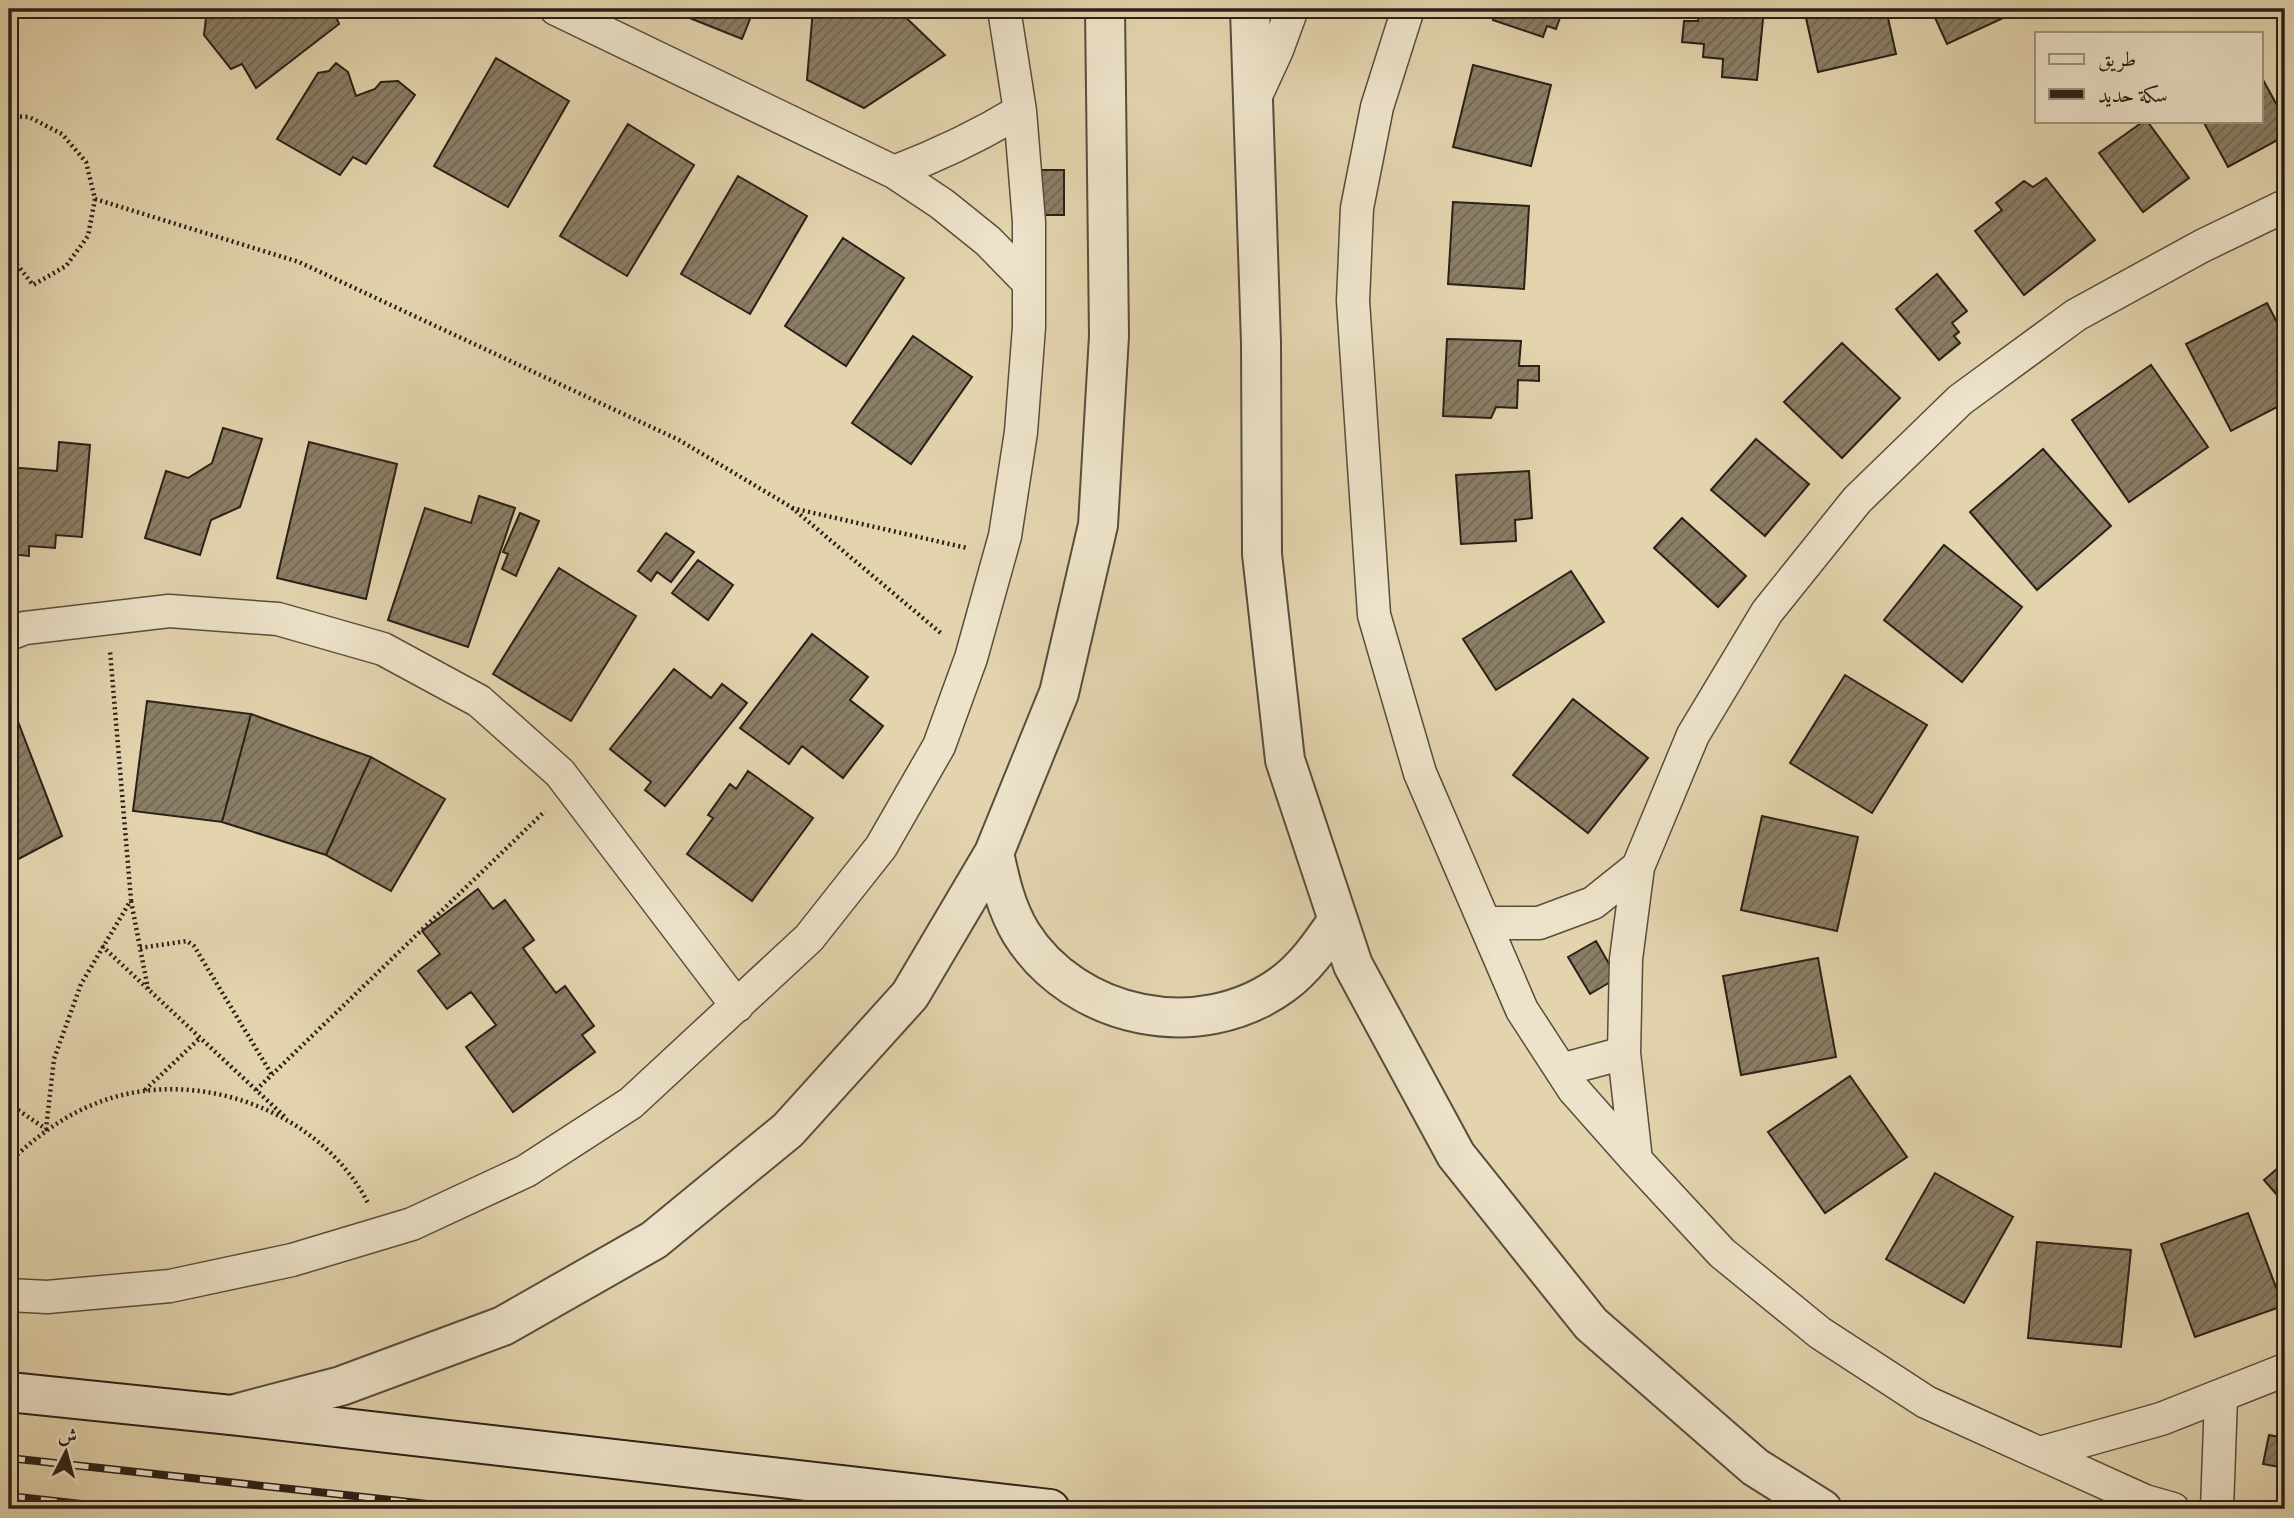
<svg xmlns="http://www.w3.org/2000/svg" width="2294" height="1518" font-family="'Gentium Book Plus',Amiri,serif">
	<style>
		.building { fill: url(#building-hatch); stroke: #2a2018; stroke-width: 2 }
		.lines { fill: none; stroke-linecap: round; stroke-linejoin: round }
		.minor-casing { stroke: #584d3e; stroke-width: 35 }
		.tertiary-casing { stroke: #584d3e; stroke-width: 42 }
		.secondary-casing { stroke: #2a2018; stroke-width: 42 }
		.path { stroke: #2a2018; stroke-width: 4.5; stroke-dasharray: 2 3.5; stroke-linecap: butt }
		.minor { stroke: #ede3ca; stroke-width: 32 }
		.tertiary { stroke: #ede3ca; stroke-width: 38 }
		.secondary { stroke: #ede3ca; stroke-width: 38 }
		.rail-casing { stroke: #2a2018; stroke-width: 8 }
		.rail { stroke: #ede3ca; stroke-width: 5; stroke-dasharray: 16; stroke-linecap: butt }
	</style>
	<defs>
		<pattern id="building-hatch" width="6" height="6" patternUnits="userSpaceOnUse" patternTransform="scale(1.75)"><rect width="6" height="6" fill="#8a7e66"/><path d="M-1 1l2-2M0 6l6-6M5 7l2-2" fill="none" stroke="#716753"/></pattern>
	</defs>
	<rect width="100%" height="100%" fill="#e3d4ae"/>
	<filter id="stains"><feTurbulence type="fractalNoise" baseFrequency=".00286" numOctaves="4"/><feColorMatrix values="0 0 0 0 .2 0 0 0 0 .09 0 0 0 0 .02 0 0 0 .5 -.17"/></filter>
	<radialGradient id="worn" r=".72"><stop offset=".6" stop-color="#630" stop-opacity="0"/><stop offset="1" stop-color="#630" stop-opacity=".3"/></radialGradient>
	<path class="building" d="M207,9H333L339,24L256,88L242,64L231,69L204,35Z
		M667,9H754L742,39Z
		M813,9H897L945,55L864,108L807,80Z
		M1496,9H1563L1556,29L1547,26L1543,37L1493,20Z
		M1699,9H1764L1757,80L1722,77L1723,59L1703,57L1704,44L1682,42L1684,21H1698Z
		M1804,9H1886L1896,54L1818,72Z
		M1931,9H2012L2014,13L1947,44Z
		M496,58L569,101L508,207L434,166Z
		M336,63L348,72L356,96L375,89L381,82L398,81L415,95L366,164L353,157L340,175L277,139L318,73L329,71Z
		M1473,65L1551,85L1531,166L1453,147Z
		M2261,76L2285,120V136L2228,167L2203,121H2261Z
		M2144,121H2147L2189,178L2143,212L2099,153Z
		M628,124L694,165L627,276L560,236Z
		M1034,170H1064V215H1034Z
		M738,176L807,216L750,314L681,274Z
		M2046,178L2095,240L2024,295L1975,231L2002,210L1996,203L2024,181L2033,187Z
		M1453,202L1529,206L1524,289L1448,284Z
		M843,238L904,278L846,366L785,326Z
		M1937,274L1967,311L1952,323L1959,332L1954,336L1960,343L1939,360L1896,309Z
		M2267,303L2285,338V403L2231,431L2186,344Z
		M913,336L972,377L911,464L852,423Z
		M1447,339L1521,341L1519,366H1539V381L1518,380L1517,408L1496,407L1491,418L1443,416Z
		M1842,343L1900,398L1842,458L1784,402Z
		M2151,365L2208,447L2129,502L2072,420Z
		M223,428L262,439L240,507L211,520L200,555L145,538L166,471L188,478L212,463Z
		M1756,439L1809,484L1765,536L1711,490Z
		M59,442L90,445L82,537L56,535L55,548L29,546V556L9,554V467L57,471Z
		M309,442L397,464L366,599L277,578Z
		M2043,449L2111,526L2037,590L1970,512Z
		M1529,471L1532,518L1515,520L1516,541L1461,544L1456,475Z
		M479,496L515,508L468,647L388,620L425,508L471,523Z
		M520,513L539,521L516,576L502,569L508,554L503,552Z
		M1682,518L1746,576L1718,607L1654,548Z
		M666,533L694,552L671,582L657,572L651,581L638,571Z
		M1944,545L2022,607L1962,682L1884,620Z
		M698,560L733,585L708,620L672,593Z
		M559,568L636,616L571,721L493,674Z
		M1571,571L1604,622L1496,690L1463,639Z
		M812,634L868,677L850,700L883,726L843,778L802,746L789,764L740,728Z
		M674,669L711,698L722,684L747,703L665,806L645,790L651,782L610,749Z
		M1845,675L1927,725L1872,813L1790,763Z
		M1573,699L1648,758L1588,833L1513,775Z
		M147,701L251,714L222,822L133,811Z
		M251,714L371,757L326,855L222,822Z
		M17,719L62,836L9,864V722Z
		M371,757L445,799L391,891L326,855Z
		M748,771L813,818L752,901L687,854L713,818L708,815L730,784L736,789Z
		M1762,816L1858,837L1837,931L1741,910Z
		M478,889L493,909L505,900L534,940L523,948L556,993L565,986L594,1026L582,1035L595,1052L513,1112L466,1047L496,1025L471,992L447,1009L418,971L440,954L422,931Z
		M1596,941L1617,978L1590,994L1568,957Z
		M1818,958L1836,1057L1741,1075L1723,976Z
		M1850,1076L1907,1157L1825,1213L1768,1132Z
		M2285,1162V1204L2264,1180Z
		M1935,1173L2013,1217L1964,1303L1886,1259Z
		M2248,1213L2283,1306L2195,1337L2161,1244Z
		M2037,1242L2131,1250L2121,1347L2028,1338Z
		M2269,1435L2285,1438V1468L2263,1464Z"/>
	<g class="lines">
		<g class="minor-casing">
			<path id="minor" d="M556,9L894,172L942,204L988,241L1028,282
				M1408,9L1377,107L1357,208L1353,301L1374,615L1420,773L1522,1010L1574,1090L1636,1160L1722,1253L1820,1333L1926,1402L2145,1501L2173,1509
				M1254,100L1277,50L1292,9
				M894,172C939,155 979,136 1020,111
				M9,634L25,628L169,611L278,619L383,649L479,701L560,773L737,1006
				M1485,923H1539L1593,903L1638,867
				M1561,1070L1624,1053
				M1636,1160L1624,1053L1626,959L1638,867L1693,735L1767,612L1857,500L1960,400L2076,315L2202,246L2285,206
				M9,1295L47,1297L170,1286L292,1260L412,1224L526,1171L631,1103L809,938L881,847L939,746L971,658L1005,536L1021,432L1029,327V222L1020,111L1004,9
				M2040,1453L2161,1419L2285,1370
				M2217,1509L2221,1397"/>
		</g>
		<g class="tertiary-casing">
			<path id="tertiary" d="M1250,9L1261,343L1262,554L1285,760L1353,965L1456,1155L1591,1324L1755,1467L1822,1509
				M994,853C1000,881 1006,908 1021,933C1075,1019 1200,1045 1283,984C1306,967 1322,943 1338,920
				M231,1415L341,1386L503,1326L654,1240L788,1130L910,995L994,853L1059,693L1098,525L1109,336L1105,9"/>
		</g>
		<g class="secondary-casing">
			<path id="secondary" d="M9,1392L231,1415L1050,1509"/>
		</g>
		<path class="path" d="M9,116L29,117L62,134L86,162L95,199L88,236L66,266L33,285L9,254
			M95,199L299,262L679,440L791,507L943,635
			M792,508L967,548
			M131,901L148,989
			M102,946L285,1117
			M140,948L187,941L194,946L272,1075
			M145,1090L200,1038
			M256,1090L545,811
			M9,1104L46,1129L54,1059L81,984L131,900L110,651
			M9,1162C34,1139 60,1118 92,1105C190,1063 319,1108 368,1203"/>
		<use href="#minor" class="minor"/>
		<use href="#tertiary" class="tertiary"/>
		<use href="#secondary" class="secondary"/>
		<g class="rail-casing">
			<path id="rail" d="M9,1458L473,1509
				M9,1496L127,1509"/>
		</g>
		<use href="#rail" class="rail"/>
	</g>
	<rect width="2294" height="1518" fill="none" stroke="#e3d4ae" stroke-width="35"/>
	<rect x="10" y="10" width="2273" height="1497" fill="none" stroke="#2a2018" stroke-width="3.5"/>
	<rect x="18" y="18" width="2259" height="1483" fill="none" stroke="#2a2018" stroke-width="2"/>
	<rect x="2035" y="32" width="228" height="91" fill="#ede3ca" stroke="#9f9583" stroke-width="2"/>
	<rect x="2049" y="54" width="35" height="10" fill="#ede3ca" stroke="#9f9583" stroke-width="2"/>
	<text x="2098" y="66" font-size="21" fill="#2a2018">طريق</text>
	<rect x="2049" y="89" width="35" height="10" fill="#2a2018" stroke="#9f9583" stroke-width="2"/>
	<text x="2098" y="102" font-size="21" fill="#2a2018">سكة حديد</text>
	<g transform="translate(66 1452) rotate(6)" stroke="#ede3ca" stroke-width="5" paint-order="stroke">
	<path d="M0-5L12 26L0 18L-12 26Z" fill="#2a2018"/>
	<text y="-10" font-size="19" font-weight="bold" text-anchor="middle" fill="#2a2018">ش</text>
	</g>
	<rect width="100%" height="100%" filter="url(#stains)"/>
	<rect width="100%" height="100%" fill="url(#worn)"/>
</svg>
